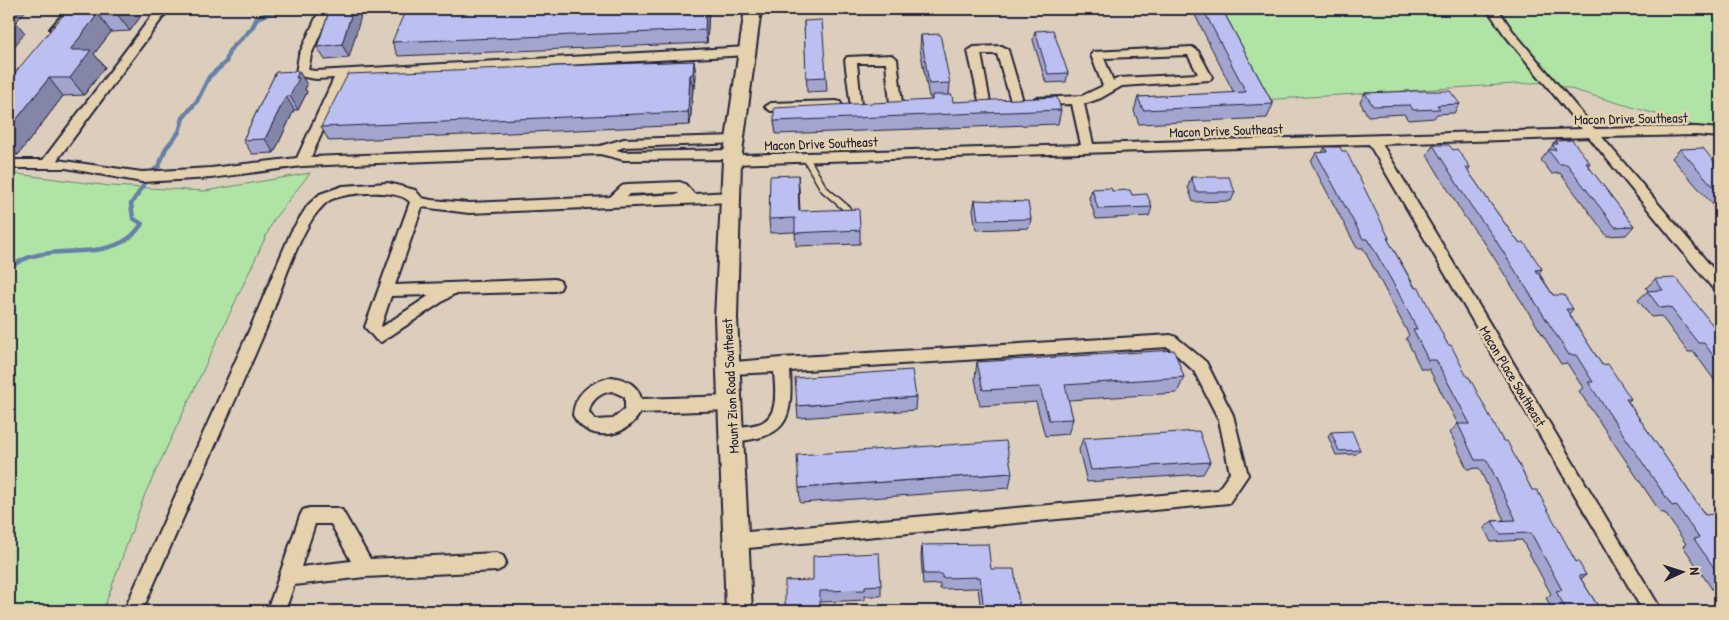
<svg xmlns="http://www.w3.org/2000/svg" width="1729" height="620" font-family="'Patrick Hand',sans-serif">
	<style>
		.green { fill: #b0e4a5; stroke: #698370 }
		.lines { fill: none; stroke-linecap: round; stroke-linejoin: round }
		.stream { stroke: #6581a5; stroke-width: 4.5 }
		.lane-casing { stroke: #22223b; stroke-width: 9 }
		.street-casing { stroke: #22223b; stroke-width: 4 }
		.secondary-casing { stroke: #22223b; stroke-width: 4 }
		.lane { stroke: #e4d2af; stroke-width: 6 }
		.street { fill: #e4d2af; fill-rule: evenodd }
		.secondary { fill: #e4d2af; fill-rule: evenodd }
		.wall { fill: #a2a5cf; stroke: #22223b }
		.shaded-wall { fill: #8486a9; stroke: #22223b }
		.building { fill: #bcc0f1; stroke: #22223b }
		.labels { text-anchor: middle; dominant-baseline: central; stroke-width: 5; stroke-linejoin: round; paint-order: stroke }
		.street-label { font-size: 14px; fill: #22223b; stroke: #e4d2af }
	</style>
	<rect width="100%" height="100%" fill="#dccebc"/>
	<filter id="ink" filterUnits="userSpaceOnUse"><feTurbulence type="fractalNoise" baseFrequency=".02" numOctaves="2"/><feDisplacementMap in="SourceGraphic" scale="10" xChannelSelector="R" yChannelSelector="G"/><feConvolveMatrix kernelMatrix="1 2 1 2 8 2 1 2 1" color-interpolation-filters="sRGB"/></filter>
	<g filter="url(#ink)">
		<path class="green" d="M1216,9H1720V133L1547,82L1261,100Z
			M9,173L110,186L205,191L310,173L274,219L145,494L103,611H9Z"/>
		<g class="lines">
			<path class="stream" d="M152,172L159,166L166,148L179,132L183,118L197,101L209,77L226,62L229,51L252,28L257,18L275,11L299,9
				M9,268C47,239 93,263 129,238C134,235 138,229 142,224L133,218L131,204L144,185"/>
			<g class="lane-casing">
				<path id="lane" d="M806,158L824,189L847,209"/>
			</g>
			<g class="street-casing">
				<path id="street" d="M67,9H79L60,31H52L50,29Z
					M157,9H169L57,160L142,172L211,168L297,158L334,78L316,79L298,76L296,73L299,55L320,9H331L311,55L308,70L316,71L748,47L754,51L748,55L347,77L311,157L600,146L624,139L737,136L743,140L742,143L624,147L616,150L624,152L735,150L740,151L741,155L1081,145L1072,104L1039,105L1035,104L1033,101L1035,98L1082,96L1103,86L1091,55L1093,52L1192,47L1198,51L1212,77L1210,80L1122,86L1101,98L1084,104L1093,144L1582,129L1504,34L1487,9H1498L1512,30L1595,129L1696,127L1720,129V137L1696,135L1602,137L1720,277V293L1715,291L1589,137L1382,144L1662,611H1643L1369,144L732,164L727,163L726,159L624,160L600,154L302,166L211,178L142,182L66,168H9V160H43ZM1188,55L1198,74L1119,78L1113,81L1104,58Z
					M1002,46L1008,50L1023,101L1017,105L1011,101L997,54H981L990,102L984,106L980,105L968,51L974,47Z
					M891,55L897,59L902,104L900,107H892L890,104L886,63H857L861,105L859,108H851L845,60L847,57Z
					M836,101L840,102L842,105L840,108L771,111L765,107L771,103Z
					M680,182L685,184L694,194L731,192L738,197L731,202L469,213L422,207L395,285L555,279L560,281L562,285L560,289L555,291L454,294L381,342L376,340L365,327L410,202C398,188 346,192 330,200C326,202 322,207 319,210C299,232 280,294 268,324C227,420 184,515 142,611H124L252,324L291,232L308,205L320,194L343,186L388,183L415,190L422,198L431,200L469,203L610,197L622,186L627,184ZM677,192L679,194L627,197L630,194ZM430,295L382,327L381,326L391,296Z
					M1171,335L1176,337L1206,362L1233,415L1248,475L1229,503L737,549L731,547L728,541L731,535L737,533L1218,490L1230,473L1219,420L1194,371L1168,347L790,371C793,423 786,437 732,442L726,440L724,435L726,430C736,426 747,427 758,424C780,418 775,389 774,372L729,374L723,373L721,368L723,363L782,358Z
					M612,377C626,379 638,385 641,399L730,396L736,398L738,403L736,408L730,410L640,413C626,439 587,443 573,415C575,392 591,382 612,377ZM612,391L625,397V409L613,419L596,420L589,413C590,400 600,393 612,391Z
					M309,508H336L342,510L370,559L497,553L503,556L506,562L503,568L497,571L365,577L294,585L285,611H267L300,516L303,510ZM315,524H331L351,561L301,567Z"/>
			</g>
			<g class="secondary-casing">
				<path id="secondary" d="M745,9H761L741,160L737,318L752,611H726L715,318L723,160Z"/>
			</g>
			<use href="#lane" class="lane"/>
			<use href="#street" class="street"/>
			<use href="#secondary" class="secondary"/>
		</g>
		<path class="wall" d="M87,9H146L130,31L111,32L94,54L105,67L84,95L63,96L18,155H9V80L84,13Z
			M330,9L349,58L325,60L317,47Z
			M709,9L707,43L398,56L392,42Z
			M1197,9H1222L1273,104L1267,118L1139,124L1134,111L1138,97L1234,93L1195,15Z
			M804,21L826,77L827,91L807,92Z
			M1035,31L1068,73L1066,82L1046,83L1033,40Z
			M921,35L950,83L949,95L953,102L1061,110L1058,124L776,134L774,121L931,100V97H929L920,49Z
			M694,61L696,75L695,88H693L690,125L329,141L321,127Z
			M276,72L307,85L305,89L307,92L298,110H294L274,153L252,154L243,140Z
			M1365,93L1460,104L1454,113L1437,114L1434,118L1408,120L1404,114L1368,116L1360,102Z
			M1556,141L1590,163L1588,166L1634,226L1626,235L1607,236L1560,173L1552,174L1541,160Z
			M1433,145L1453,150L1470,167L1468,171L1493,207L1519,243L1542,269L1539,273L1553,295L1573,309L1569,314L1602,365L1631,399L1628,402L1705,515L1720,525V601L1683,546L1686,544L1665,513H1661L1591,409L1579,391L1583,388L1567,363L1561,364L1486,245L1464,216L1427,155Z
			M1325,147L1389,238L1388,240L1503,441L1532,490L1576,562L1586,575L1581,579L1601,611H1553L1546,598L1551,594L1522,540L1491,542L1484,528L1492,521L1504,520L1479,468L1467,469L1450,432L1458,424L1429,369H1421L1406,338L1409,335L1390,299L1363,248H1357L1311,162L1316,153H1322Z
			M1680,149L1720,169V213L1672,158Z
			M798,175L800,211L860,230V244L796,246L795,232L770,233L769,219Z
			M1191,177L1235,192L1231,201L1193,202L1188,187Z
			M1092,189L1112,191L1132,195L1152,207L1149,216L1096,219L1089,198Z
			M975,200L1031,219L1029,228L976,230L973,210Z
			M1655,279L1718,332L1716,334L1720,340V388L1694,352H1688L1661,316L1651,317L1638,300L1648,291L1646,288Z
			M977,362L1184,377L1177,393L1068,400L1073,419L1068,434L1045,436L1036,402L980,406L975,378Z
			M916,397L915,410L798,418L797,406Z
			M1331,432L1360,450L1356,454L1336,455L1328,436Z
			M1083,438L1210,462L1203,474L1087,482L1079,450Z
			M1012,473L1009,488L800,503L799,488Z
			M922,545L991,569L1020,611H981L978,588L940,589V584L923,585L921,556Z
			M785,581L881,585V596H865V600L821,602Z"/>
		<path class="shaded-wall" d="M9,9H27L16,22L25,33L9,53Z
			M121,9H146L130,31L117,14Z
			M353,9H363L349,58L342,44Z
			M706,9H709L707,43L705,30Z
			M98,14L111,32L94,54L105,67L84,95L70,78V50Z
			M694,61L696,75L695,88L693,74Z
			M299,71L307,85L305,89L307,92L298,110L290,96L296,78Z
			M690,75L693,88L690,125L688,112Z
			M49,78L63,96L18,155L9,144V129Z
			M286,96L294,110L274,153L265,139Z
			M798,175L799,188L800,225L799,211Z"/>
		<path class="building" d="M87,9H121L117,14H98L70,50H91L70,78H49L9,129V80L64,14L84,13Z
			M330,9H353L342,44L317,47Z
			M406,9H706L705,30L392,42Z
			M1203,9H1222L1273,104L1143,110L1138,97L1246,92Z
			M822,20L826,77L806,78L804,21Z
			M1053,30L1068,73L1048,74L1035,31Z
			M940,34L950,83L929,84L921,35Z
			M694,61L693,74L690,75L688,112L321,127L348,74Z
			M299,71L296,78H299L290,96H286L265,139L243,140L276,72Z
			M1414,91H1450L1460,104L1437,105L1440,109L1413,110L1410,105L1373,106L1365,93Z
			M932,95H952L953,102L1057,97L1061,110L774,121V108L932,100Z
			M1572,140L1590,163H1586L1634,226L1615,227L1567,164H1559L1548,150H1556L1552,144H1558L1556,141Z
			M1433,145H1449L1453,150L1457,149L1470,167L1466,168L1493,207L1519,243L1524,242L1542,269L1536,270L1553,295H1564L1573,309H1566L1602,365L1608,364L1631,399H1626L1705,515L1713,514L1720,525V576L1694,539L1699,538L1676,505L1672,506L1600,400L1588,382H1593L1576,355H1569L1493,236L1471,206Z
			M1325,147H1340L1342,151H1346L1389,238H1387L1415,288H1419L1448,345H1451L1467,377H1469L1503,441H1507L1532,490H1537L1576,562L1578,561L1586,575L1579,576L1601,611H1567L1556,591L1562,590L1531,533L1500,534L1492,521L1516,520L1487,460H1475L1458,424H1470L1436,360H1428L1413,329H1417L1397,290L1368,239H1363L1316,153L1327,152Z
			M1703,148L1720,169V194L1680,149Z
			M798,175L799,211L859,209L860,230L795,233V218L769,219L770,176Z
			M1191,177H1229L1235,192H1196Z
			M1111,188L1112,191L1130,190L1132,195L1147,194L1152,207L1098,209L1092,189Z
			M975,200L1028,202L1031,219L978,220Z
			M1676,278L1718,332H1714L1720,340V365L1704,343H1698L1670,307L1660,308L1647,291L1663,290L1655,279Z
			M1174,350L1184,377L1065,385L1073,419L1049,420L1040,387L983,390L977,362Z
			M912,370L916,397L797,406L795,378Z
			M1199,431L1210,462L1091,470L1083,438Z
			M1352,431L1360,450L1339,451L1331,432Z
			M1006,441L1012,473L799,488L797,455Z
			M988,544L991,569H1014L1020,611H984L980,577L942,578V574H924L922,545Z
			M879,553L881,585L865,586V590L820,591V611H785V581L813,580V556Z"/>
	</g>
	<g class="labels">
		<g class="street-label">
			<text transform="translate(1631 118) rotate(-1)">Macon Drive Southeast</text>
			<text transform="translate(1226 130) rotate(-2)">Macon Drive Southeast</text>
			<text transform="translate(821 143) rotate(-2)">Macon Drive Southeast</text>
			<text transform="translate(1513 376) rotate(59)">Macon Place Southeast</text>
			<text transform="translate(730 386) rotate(-93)">Mount Zion Road Southeast</text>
		</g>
	</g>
	<rect width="1729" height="620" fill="none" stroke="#e4d2af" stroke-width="30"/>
	<rect x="15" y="15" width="1699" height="590" fill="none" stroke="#22223b" stroke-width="2" filter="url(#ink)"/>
	<g transform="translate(1682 572) rotate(86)" stroke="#e4d2af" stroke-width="4" paint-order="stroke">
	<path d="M0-4L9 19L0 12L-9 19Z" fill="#22223b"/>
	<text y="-8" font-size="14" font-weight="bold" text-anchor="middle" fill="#22223b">N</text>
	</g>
</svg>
